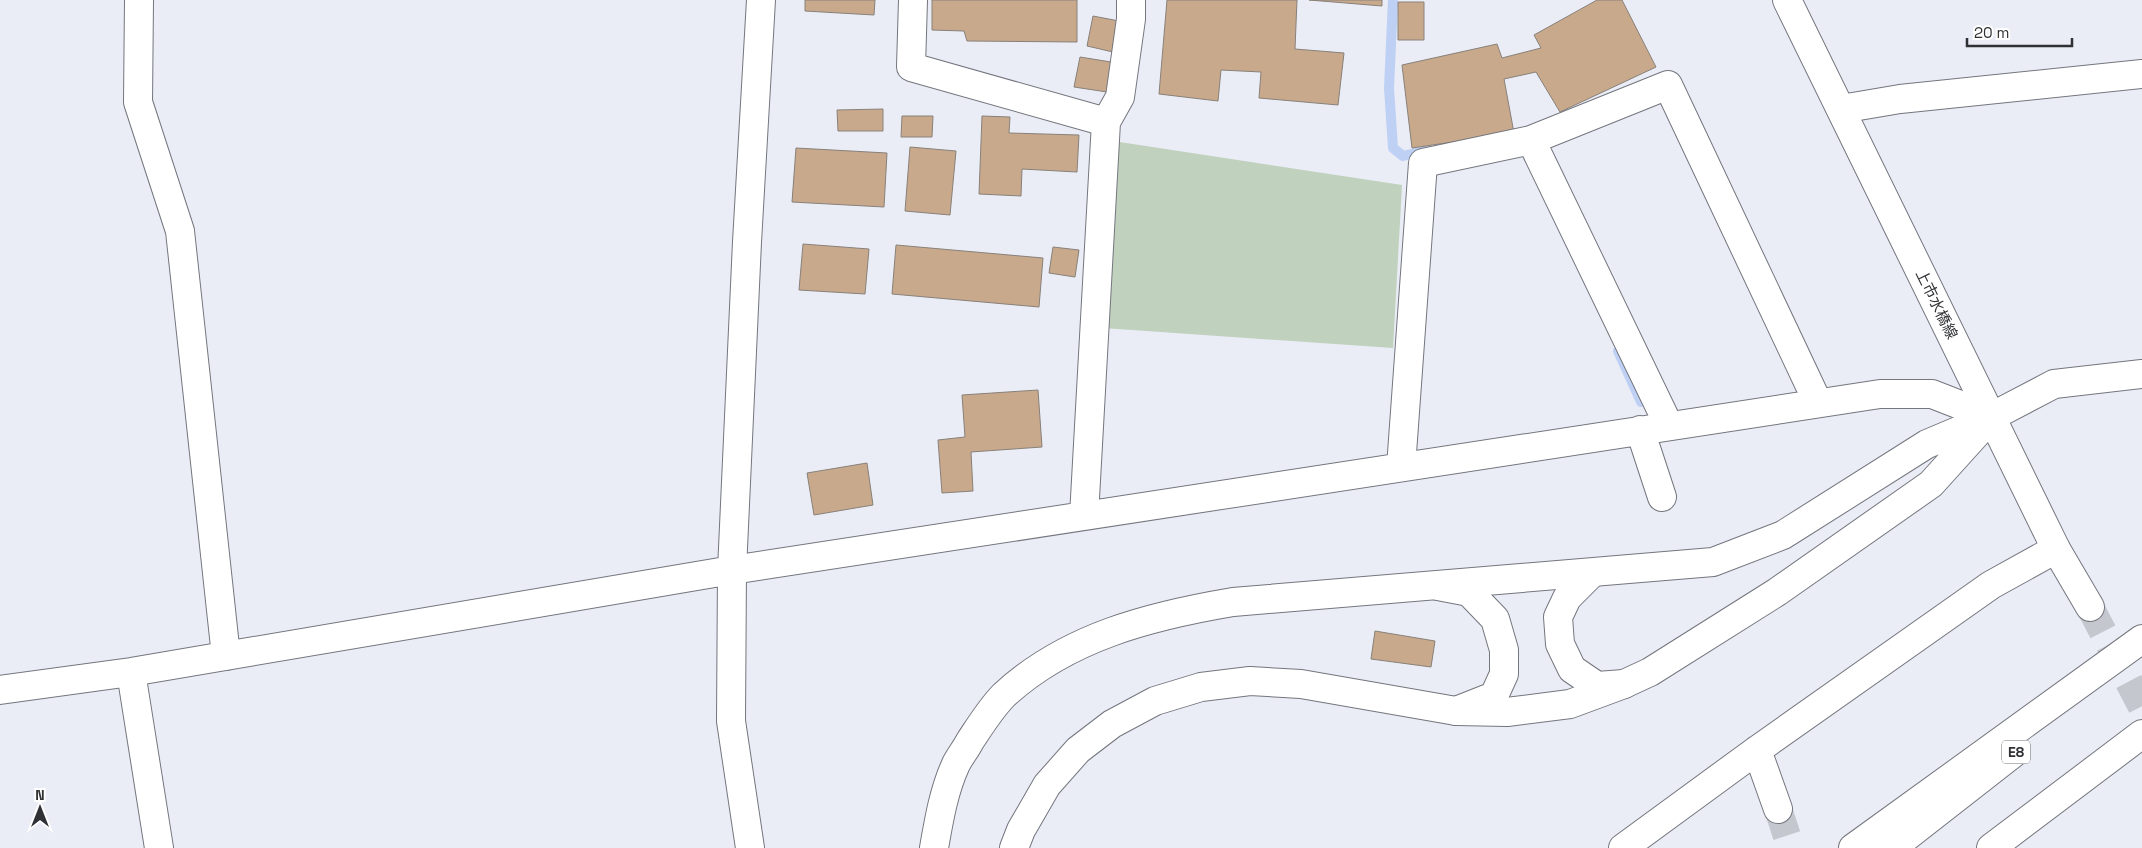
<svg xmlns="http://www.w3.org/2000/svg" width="2142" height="848" font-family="'Space Grotesk','Noto Sans JP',sans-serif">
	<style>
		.green { fill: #c0d1bd }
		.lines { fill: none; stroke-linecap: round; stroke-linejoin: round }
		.stream { stroke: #bed0f4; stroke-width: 10 }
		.building { fill: #c8a98c; stroke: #88817a }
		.minor-tunnel { stroke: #c5c7cf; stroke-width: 28; stroke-dasharray: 28 14; stroke-linecap: butt }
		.major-tunnel { stroke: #c5c7cf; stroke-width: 28; stroke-dasharray: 28 14; stroke-linecap: butt }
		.minor-casing { stroke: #74767e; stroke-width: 30 }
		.major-casing { stroke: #74767e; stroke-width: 30 }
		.highway-casing { stroke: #74767e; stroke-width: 30 }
		.minor { stroke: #fff; stroke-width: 28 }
		.major { stroke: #fff; stroke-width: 28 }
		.highway { stroke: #fff; stroke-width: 28 }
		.labels { text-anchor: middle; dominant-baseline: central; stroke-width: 4; stroke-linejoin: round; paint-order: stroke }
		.shield { fill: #fff; stroke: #6e6f71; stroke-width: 1 }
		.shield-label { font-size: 14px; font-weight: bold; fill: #303134 }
		.street-label { font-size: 15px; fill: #303134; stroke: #fff }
	</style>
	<rect width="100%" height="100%" fill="#eaecf6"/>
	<path class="green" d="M1113,141L1402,185L1393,348L1103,328Z"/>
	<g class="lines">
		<path class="stream" d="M1393,0L1389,88L1393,148L1403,156L1427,150
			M1618,351L1641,402"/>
	</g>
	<path class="building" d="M805,0H875L874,15L805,11Z
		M932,0H1077V42L967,41L964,31L932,30Z
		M1167,0H1297L1295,49L1344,53L1338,105L1259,98L1261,72L1221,70L1218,101L1159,94Z
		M1309,0H1382V6Z
		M1597,0H1622L1656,67L1560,112L1536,72L1504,79L1514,133L1412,148L1402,65L1497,44L1502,58L1541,48L1534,35Z
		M1398,2H1424V40H1398Z
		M1093,16L1119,21L1113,52L1087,46Z
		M1080,57L1111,62L1107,92L1074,87Z
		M883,109V131H838L837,110Z
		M902,116H933L932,137H901Z
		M982,116L1010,117L1009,133L1079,135L1077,172L1022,169L1021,196L979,194Z
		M910,147L956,151L950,215L905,211Z
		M796,148L887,153L884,207L792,202Z
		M803,244L869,249L865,294L799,290Z
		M896,245L1043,258L1039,307L892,294Z
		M1053,247L1079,250L1075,277L1049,273Z
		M1038,390L1042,447L971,452L973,491L942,493L938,440L965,437L962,395Z
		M867,463L873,505L814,515L807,473Z
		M1375,631L1435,641L1431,667L1371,659Z"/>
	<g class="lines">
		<path class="minor-tunnel" d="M1778,809L1791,848"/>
		<path class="major-tunnel" d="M2090,607L2142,707"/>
		<g class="minor-casing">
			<path id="minor" d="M139,0L138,102L180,231L226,656
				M913,0L911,67L1106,122L1084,516
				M1841,109L1900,99L2142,74
				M1106,122L1120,97L1131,19V0
				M1531,140L1669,426
				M1640,430L1662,497
				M1401,467L1423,163L1531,140L1668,85L1818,403
				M1592,573L1567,598L1558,617L1560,644L1572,669L1597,686L1624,684
				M1438,586L1469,592L1495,619L1504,650V674L1494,696L1456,711
				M131,672L159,848
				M0,690L131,672L732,570L1880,394H1932L1991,417L2054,384L2142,374
				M1757,750L1778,809
				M750,848L731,721L732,570L747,242L761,0
				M1623,848L1757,750L1991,585L2056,549"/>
		</g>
		<g class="major-casing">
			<path id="major" d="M1787,0L2056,549L2090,607"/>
		</g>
		<g class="highway-casing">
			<path id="highway" d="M934,848C939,819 944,790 956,764C960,756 966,749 970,741C980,726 991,708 1004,695C1067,637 1150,616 1233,602L1713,562L1783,535L1927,444L1991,417
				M1014,848L1021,830L1047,785L1078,750L1112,724L1155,701L1201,687L1250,681L1301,684L1456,711L1507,712L1570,704L1624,684L1650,672L1777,592L1931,484L1987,422
				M1853,848L2142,639
				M1892,848L2015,752
				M1991,848L2142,734"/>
		</g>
		<use href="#minor" class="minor"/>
		<use href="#major" class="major"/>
		<use href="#highway" class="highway"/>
	</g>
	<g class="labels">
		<rect class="shield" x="2002" y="740.5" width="28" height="23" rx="4"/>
		<g class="shield-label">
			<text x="2016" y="752">E8</text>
		</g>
		<g class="street-label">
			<text transform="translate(1937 304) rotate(64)">上市水橋線</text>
		</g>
	</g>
	<g transform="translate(40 808)" stroke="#ffffff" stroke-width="4" paint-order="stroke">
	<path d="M0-4L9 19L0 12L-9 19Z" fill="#303134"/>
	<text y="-8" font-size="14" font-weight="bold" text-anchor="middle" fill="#303134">N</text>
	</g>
	<path d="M1967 38v8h105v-8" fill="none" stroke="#303134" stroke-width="2.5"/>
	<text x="1974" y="38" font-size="15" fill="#303134" stroke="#ffffff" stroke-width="4" paint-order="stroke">20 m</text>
</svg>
